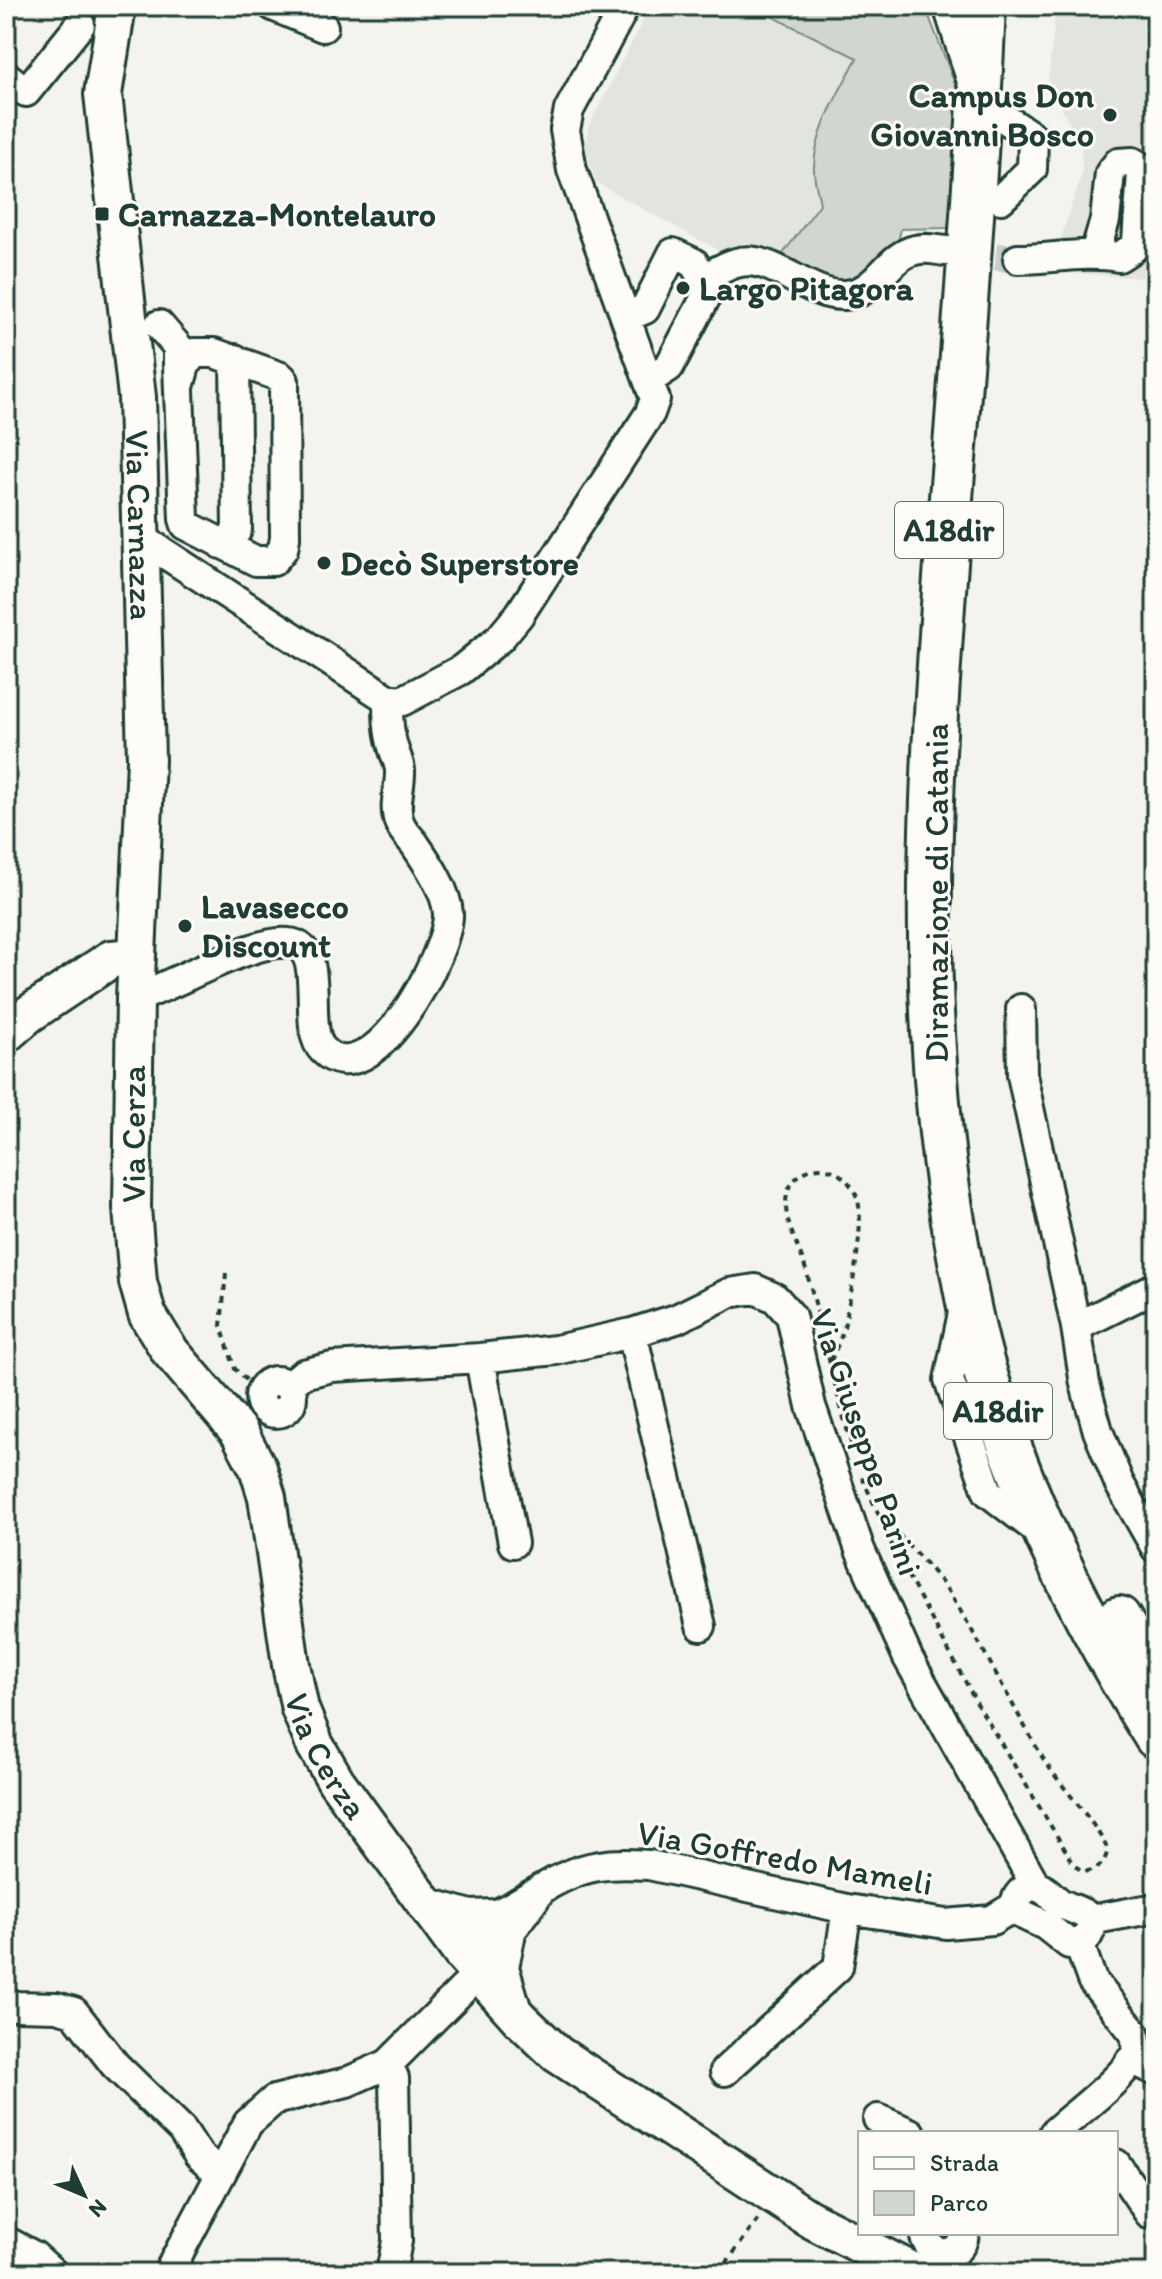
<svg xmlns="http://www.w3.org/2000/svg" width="1162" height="2279" font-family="Itim,sans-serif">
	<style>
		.built { fill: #e2e5df }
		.green { fill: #d1d6d1; stroke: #788a82; stroke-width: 2 }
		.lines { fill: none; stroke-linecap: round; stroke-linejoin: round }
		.minor-tunnel { stroke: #c9cfca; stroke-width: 28; stroke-dasharray: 28 14; stroke-linecap: butt }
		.minor-casing { stroke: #1f3d34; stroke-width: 34 }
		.major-casing { stroke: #1f3d34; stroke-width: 42 }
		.highway-casing { stroke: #1f3d34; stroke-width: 48 }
		.path { stroke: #1f3d34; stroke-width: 4; stroke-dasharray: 6 6; stroke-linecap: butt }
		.minor { stroke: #fdfcf7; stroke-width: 28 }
		.major { stroke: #fdfcf7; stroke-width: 36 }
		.highway { stroke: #fdfcf7; stroke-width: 42 }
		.poi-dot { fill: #1f3d34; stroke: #fdfcf7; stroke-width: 3 }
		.labels { text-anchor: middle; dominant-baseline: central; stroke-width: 6; stroke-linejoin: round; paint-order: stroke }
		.shield { fill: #fdfcf7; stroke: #62766e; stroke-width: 2 }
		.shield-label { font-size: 32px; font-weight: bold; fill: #1f3d34 }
		.poi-label { font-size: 34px; font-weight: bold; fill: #1f3d34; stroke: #fdfcf7; text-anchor: start }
		.street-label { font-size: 34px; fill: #1f3d34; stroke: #fdfcf7 }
	</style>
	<rect width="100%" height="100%" fill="#f4f4ef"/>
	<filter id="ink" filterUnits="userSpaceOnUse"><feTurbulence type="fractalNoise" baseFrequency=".0125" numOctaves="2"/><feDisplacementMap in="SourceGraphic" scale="16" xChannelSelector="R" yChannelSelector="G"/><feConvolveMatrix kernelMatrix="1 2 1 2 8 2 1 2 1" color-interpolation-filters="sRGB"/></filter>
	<g filter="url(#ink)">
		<path class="built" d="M650,6H751L857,58L830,109L814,167L820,204L779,259L745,242L740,243L730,257L596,183L585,147L588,128Z
			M1056,6H1156V279L1044,271L1057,250L1082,173L1081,149L1048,80Z"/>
		<path class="green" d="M751,6H925L963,105L948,228L901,229L897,246L862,279L838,284L779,259L820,204C818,192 813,178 814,166C816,128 840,91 857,58Z"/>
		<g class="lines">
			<path class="minor-tunnel" d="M954,252L1018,259"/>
			<g class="minor-casing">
				<path id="minor" d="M273,6L323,27
					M948,6L973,85
					M6,76L26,92L80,25
					M1001,199L1032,169L1033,137L1007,120
					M1018,259C1052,259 1086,251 1119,257L1133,248L1137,241L1142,173L1141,167L1133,162L1118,163L1110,173L1105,220L1095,253
					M703,279C713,274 724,266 736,263C772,252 806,297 845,295C877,294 886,257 915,250C925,247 936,250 946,251
					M626,317L645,309L673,253L694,263L709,291L669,367L649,380
					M159,325L178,347V365L184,519L186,525L256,561H273L283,549L285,538L284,381L281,377L214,353H193L185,366L179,387
					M141,538L388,699L402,701L461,670L500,638L519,615L650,413L655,399L572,170L565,130L569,110L625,6
					M221,544L229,541L237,530L235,359
					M135,998C173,986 252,939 288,943C330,946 300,1027 323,1050C372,1100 449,952 448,914C447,891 427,862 414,843C409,837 403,831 400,824C392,807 401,787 400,770C399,762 395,754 393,747C388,731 388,715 388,699
					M1021,1009L1022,1075L1076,1327L1085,1384L1098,1431L1119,1483L1156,1548
					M964,1308L949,1380L988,1492L1044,1535
					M1076,1327L1156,1287
					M632,1333L701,1626
					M480,1358L513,1543
					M260 1397a16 16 0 1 1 32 0a16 16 0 1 1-32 0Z
					M288,1387L303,1374L332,1367L480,1358L556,1350L632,1333L676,1319L729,1293L755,1289L775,1298L791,1316L811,1406L860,1550L908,1658L1031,1877L1033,1886
					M1033,1886C1047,1888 1050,1896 1060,1903C1078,1913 1105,1914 1084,1941L1069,1944L1045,1925L1017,1912C1012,1899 1021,1889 1033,1886Z
					M542,1888C520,1920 504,1950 462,1954C465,1944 469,1936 477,1928C487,1918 497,1914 509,1908C538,1892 565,1871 599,1866C616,1863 632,1864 649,1865L847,1909L946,1924L992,1920L1015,1906
					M425,1902L471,1915L494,1914
					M1090,1920L1156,1908
					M512,1928L504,1967L517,2011
					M6,2002L16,2006L57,2007L74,2012L115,2065L182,2130L199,2156L219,2173
					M1130,2061L1142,2064L1156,2071
					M388,2064L394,2078L397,2241L391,2273
					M725,2071L838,1967L847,1909
					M878,2119L910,2133
					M1054,2133C1075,2114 1125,2077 1136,2053C1138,2047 1136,2041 1135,2034L1092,1980L1079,1944
					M1116,2164L1149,2213
					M924,2233C929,2260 962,2260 964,2233
					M6,2241L34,2256L53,2273
					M168,2273L248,2123L274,2100L347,2082L388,2064L478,1974"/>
			</g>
			<g class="major-casing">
				<g id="major">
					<path id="s1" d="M117,6L103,94L137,397L146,760L135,998L132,1208L138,1282L147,1314L169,1350L239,1432L258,1468L267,1497L291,1665L300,1709L315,1745L336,1781L462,1954L520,2019L557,2054L808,2218L916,2273"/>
					<path d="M6,1034L29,1014L111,959L136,957"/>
				</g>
			</g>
			<g class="highway-casing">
				<path id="highway" d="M984,6C976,187 961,368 947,550C930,781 915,1014 957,1244C965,1288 973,1332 986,1375C1024,1504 1085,1624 1156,1737
					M1119,1618L1156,1682"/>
			</g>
			<path class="path" d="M226,1273L221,1326L235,1369L261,1394
				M831,1361C835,1350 841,1339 844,1327C850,1300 865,1226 858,1201C855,1189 847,1179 837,1173C814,1159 786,1177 786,1203C785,1224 799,1246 805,1267C823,1327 834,1389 853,1449
				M862,1477L896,1554L978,1705L1075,1866L1084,1872C1099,1869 1104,1864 1108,1850C1091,1815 1061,1788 1041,1755C1010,1702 983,1646 950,1594C931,1566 903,1541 881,1515
				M719,2273L759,2218"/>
			<use href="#minor" class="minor"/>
			<use href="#major" class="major"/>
			<use href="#highway" class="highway"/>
		</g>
	</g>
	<g class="poi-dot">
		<circle cx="1110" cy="115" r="8"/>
		<rect x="94" y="206" width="16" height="16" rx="4"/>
		<circle cx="683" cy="288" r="8"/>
		<circle cx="324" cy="563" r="8"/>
		<circle cx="185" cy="926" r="8"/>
	</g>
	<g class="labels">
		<g class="shield">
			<rect x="895" y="502" width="108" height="56" rx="6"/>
			<rect x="944" y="1383" width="108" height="56" rx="6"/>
		</g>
		<g class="shield-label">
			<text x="949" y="530">A18dir</text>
			<text x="998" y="1411">A18dir</text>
		</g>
		<g class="poi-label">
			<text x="1094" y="95" text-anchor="end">Campus Don<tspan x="1094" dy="39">Giovanni Bosco</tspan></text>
			<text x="118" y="214">Carnazza-Montelauro</text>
			<text x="699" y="288">Largo Pitagora</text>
			<text x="340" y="563">Decò Superstore</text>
			<text x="201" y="906">Lavasecco<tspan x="201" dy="39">Discount</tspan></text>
		</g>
		<g class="street-label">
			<text stroke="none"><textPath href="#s1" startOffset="522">Via Carnazza</textPath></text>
			<text transform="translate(936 893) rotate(-90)">Diramazione di Catania</text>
			<text transform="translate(133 1134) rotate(-90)">Via Cerza</text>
			<text transform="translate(866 1442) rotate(71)">Via Giuseppe Parini</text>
			<text stroke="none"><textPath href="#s1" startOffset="1802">Via Cerza</textPath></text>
			<text transform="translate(785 1858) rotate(10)">Via Goffredo Mameli</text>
		</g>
	</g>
	<rect width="1162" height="2279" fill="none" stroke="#fdfcf7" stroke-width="32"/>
	<rect x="16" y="16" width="1130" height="2247" fill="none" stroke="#1f3d34" stroke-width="3" filter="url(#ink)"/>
	<rect x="858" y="2131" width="260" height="104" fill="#fdfcf7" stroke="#a4b0a9" stroke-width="2"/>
	<rect x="874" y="2157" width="40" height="12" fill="#fdfcf7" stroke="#a4b0a9" stroke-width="2"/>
	<text x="930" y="2171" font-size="24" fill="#1f3d34">Strada</text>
	<rect x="874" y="2191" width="40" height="24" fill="#d1d6d1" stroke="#a4b0a9" stroke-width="2"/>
	<text x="930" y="2211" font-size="24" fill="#1f3d34">Parco</text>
	<g transform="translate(84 2195) rotate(134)" stroke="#fdfcf7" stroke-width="6" paint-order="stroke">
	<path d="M0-6L14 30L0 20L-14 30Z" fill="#1f3d34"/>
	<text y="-12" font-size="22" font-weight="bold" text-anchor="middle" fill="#1f3d34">N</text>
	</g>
</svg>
